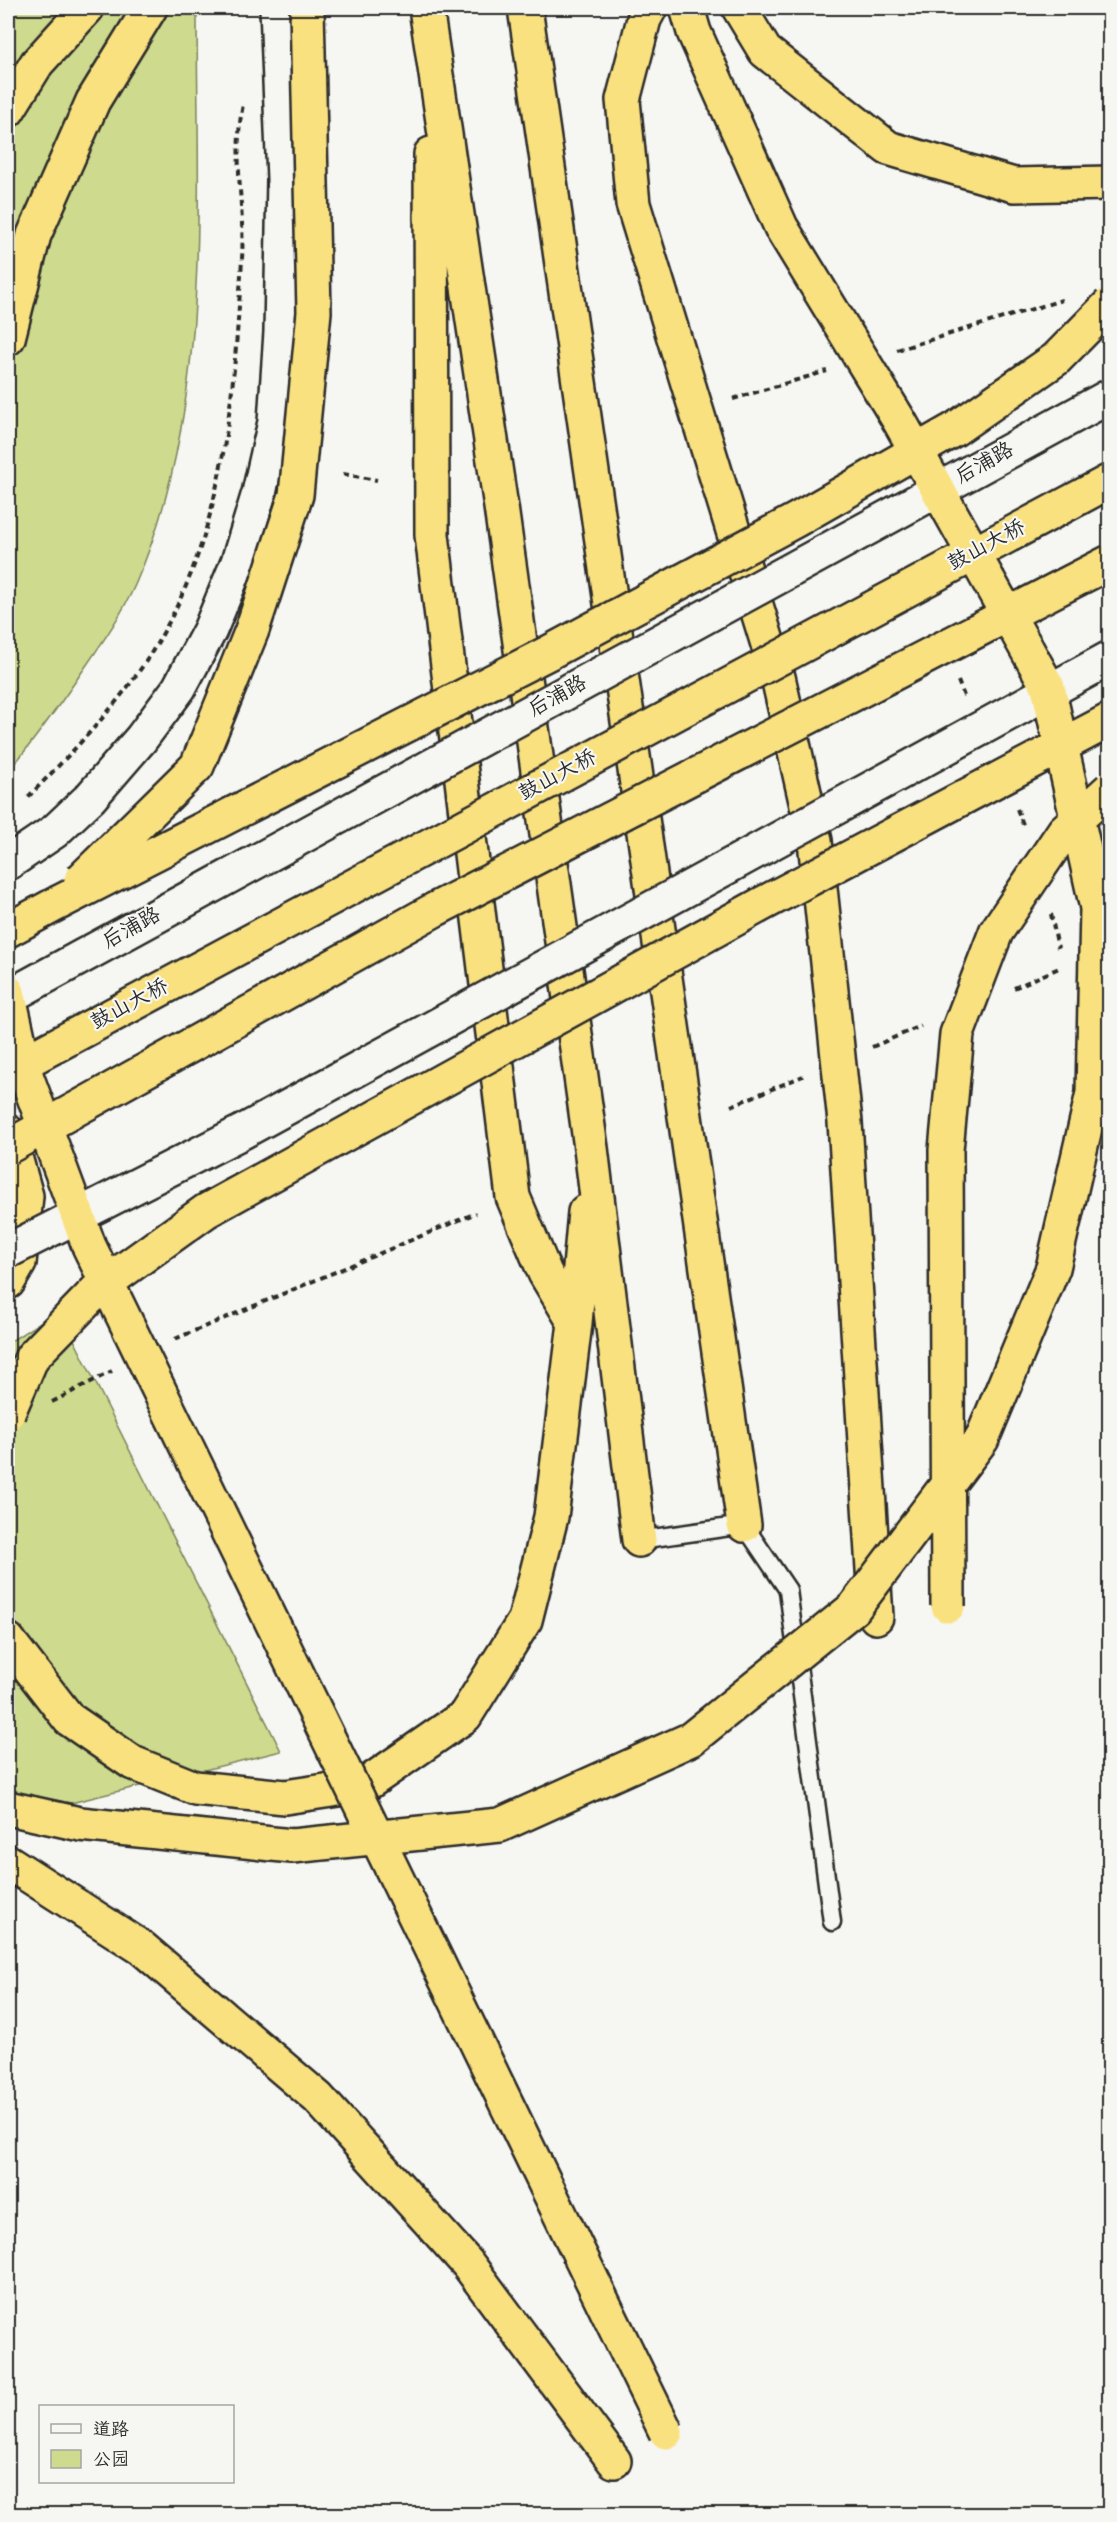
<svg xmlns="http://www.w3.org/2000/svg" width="1117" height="2522" font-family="'Indie Flower','LXGW WenKai TC',sans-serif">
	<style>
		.green { fill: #ceda8d; stroke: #7c825c; stroke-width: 1.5 }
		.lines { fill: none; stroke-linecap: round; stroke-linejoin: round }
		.lane-casing { stroke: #2b2b2b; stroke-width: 21 }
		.secondary-casing { stroke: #2b2b2b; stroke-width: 38 }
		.highway-casing { stroke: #2b2b2b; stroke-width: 38 }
		.path { stroke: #2b2b2b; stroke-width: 4; stroke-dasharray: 6 4.5; stroke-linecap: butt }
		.lane { stroke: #f6f6f2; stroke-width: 16 }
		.secondary { stroke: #f6f6f2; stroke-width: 33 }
		.highway { stroke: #fae180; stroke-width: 33 }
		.secondary-bridge-casing { stroke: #2b2b2b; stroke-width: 38; stroke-linecap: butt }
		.highway-bridge-casing { stroke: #2b2b2b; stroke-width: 38; stroke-linecap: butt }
		.secondary-bridge { stroke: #f6f6f2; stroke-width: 33 }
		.highway-bridge { stroke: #fae180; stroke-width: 33 }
		.labels { text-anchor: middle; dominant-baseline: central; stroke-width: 4.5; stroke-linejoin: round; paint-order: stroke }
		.street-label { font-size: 21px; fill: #2b2b2b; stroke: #f6f6f2 }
	</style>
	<rect width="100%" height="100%" fill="#f6f6f2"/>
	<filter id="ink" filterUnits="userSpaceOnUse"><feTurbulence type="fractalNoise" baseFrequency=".0167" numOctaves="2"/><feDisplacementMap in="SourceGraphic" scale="12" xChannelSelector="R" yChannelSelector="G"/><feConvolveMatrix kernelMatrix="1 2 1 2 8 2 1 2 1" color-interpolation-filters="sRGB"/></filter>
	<g filter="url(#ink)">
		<path class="green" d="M8,8H197C197,195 213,409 135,585C122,614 104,640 86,666C61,703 36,738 8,772Z
			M59,1310L281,1751L71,1803L8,1791V1343Z"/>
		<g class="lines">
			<g class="lane-casing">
				<path id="lane" d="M639,1540L744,1525L788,1590L832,1922"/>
			</g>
			<g class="secondary-casing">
				<path id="secondary" d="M8,863L55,831L90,798L141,739L179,688L210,630L238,562L259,493L275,422L281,332L284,179L277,8"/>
			</g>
			<g class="highway-casing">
				<path id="highway" d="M426,8L501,507L591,1148L639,1540
					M525,8L744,1525
					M650,8L644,19L623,100L633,204L778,677L815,841L845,1122L876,1617
					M739,8L765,51L888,148L1014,185L1110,183
					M8,110L37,63L87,8
					M431,154L432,535L513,1197L545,1273L575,1323
					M8,338L34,235L93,101L150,8
					M8,930L58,903
					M8,1132L26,1196L19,1263L8,1282
					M8,1640L69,1719L133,1763L195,1788L285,1797L365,1785L465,1716L525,1620L551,1517L575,1323L585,1212
					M8,1862L142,1948L318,2098L467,2263L614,2461"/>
			</g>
			<path class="path" d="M897,350L1062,300
				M733,399L827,371
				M343,474L377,480
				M958,681L964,696
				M28,797C77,747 129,695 163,633C227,519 234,386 242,259C245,208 232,155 243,105
				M1017,809L1024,827
				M1051,914L1058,948
				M1014,988L1059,968
				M872,1047L921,1026
				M731,1106L803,1076
				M175,1339L476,1213
				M52,1402L112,1371"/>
			<use href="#lane" class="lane"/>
			<use href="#secondary" class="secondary"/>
			<use href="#highway" class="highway"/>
			<g class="secondary-bridge-casing">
				<path id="secondary-bridge" d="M8,997L1110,396
					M8,1251L242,1132L1110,658"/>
			</g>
			<g class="highway-bridge-casing">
				<path id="highway-bridge" d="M81,880L197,766L252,630L296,495L314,312L307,9
					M58,903L550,652L796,520L955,429L1056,359L1110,304
					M8,992L27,1078L89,1246L666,2432
					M8,1071L1110,481
					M8,1147L434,910L1110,562
					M8,1413L32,1357L99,1288L206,1211L764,903L1110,720
					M948,1606L946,1150L957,1034L996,932L1064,831L1110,789
					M8,1808L80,1824L292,1846L500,1825L691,1739L854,1608L982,1439L1053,1268L1093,1093L1097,908L1048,687L900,422L781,227L694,32L687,8"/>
			</g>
			<use href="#secondary-bridge" class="secondary-bridge"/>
			<use href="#highway-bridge" class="highway-bridge"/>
		</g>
	</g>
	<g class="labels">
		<g class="street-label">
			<text transform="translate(985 464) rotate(-29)">后浦路</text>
			<text transform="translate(987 546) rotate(-28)">鼓山大桥</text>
			<text transform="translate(558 697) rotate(-29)">后浦路</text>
			<text transform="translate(558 776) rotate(-28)">鼓山大桥</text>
			<text transform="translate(132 929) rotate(-29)">后浦路</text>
			<text transform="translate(130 1005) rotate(-28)">鼓山大桥</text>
		</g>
	</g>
	<rect width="1117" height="2522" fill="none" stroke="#f6f6f2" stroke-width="30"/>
	<rect x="15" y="15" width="1087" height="2492" fill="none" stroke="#2b2b2b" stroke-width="2" filter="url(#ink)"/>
	<rect x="39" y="2405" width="195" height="78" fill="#f6f6f2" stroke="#a5a5a2" stroke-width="1.5"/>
	<rect x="51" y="2424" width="30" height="9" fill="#f6f6f2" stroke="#a5a5a2" stroke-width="1.5"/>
	<text x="93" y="2435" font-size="18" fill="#2b2b2b">道路</text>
	<rect x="51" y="2450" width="30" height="18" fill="#ceda8d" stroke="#a5a5a2" stroke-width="1.5"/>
	<text x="93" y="2465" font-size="18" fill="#2b2b2b">公园</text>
</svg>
